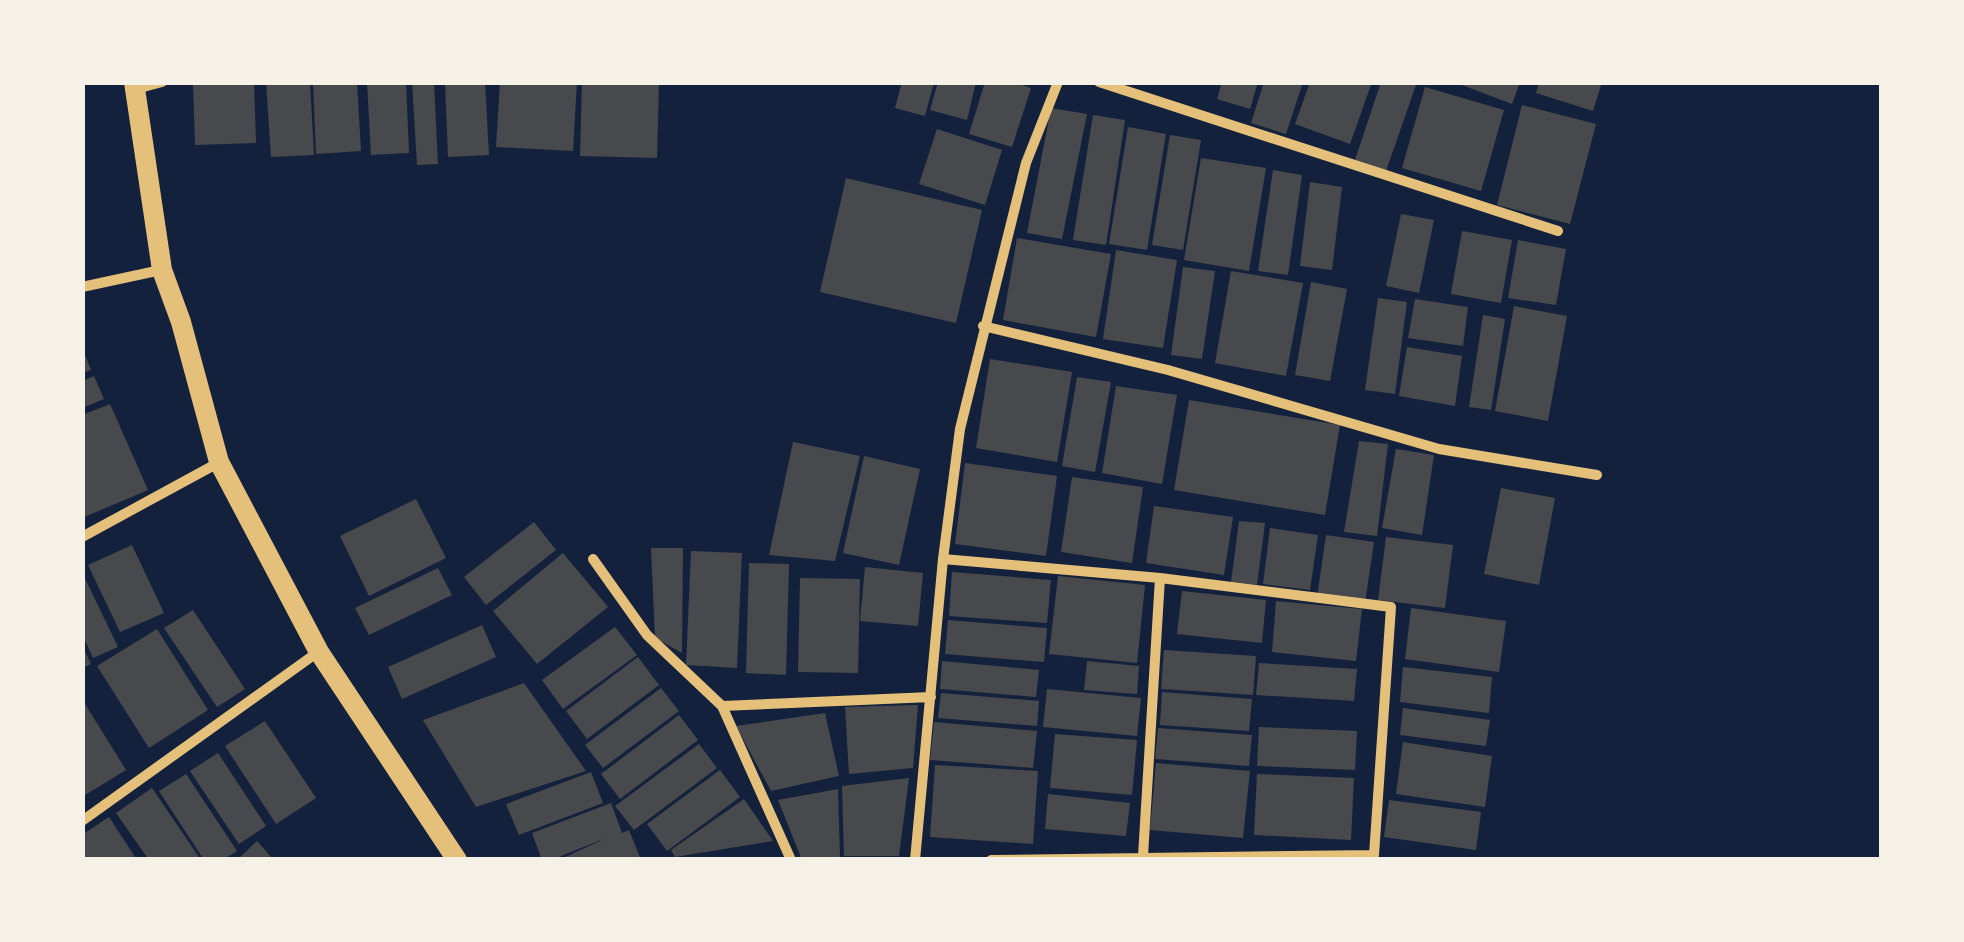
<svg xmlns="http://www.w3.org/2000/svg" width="1964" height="942" font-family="'Noto Sans',sans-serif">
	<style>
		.building { fill: #48494c }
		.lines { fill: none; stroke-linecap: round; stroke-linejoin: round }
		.minor { stroke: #e5c07b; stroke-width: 10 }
		.secondary { stroke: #e5c07b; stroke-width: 20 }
	</style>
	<rect width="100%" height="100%" fill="#14213d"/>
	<path class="building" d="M254,82L256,143L195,145L193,83Z
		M266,82H310L314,155L271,157Z
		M313,82H357L361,151L316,154Z
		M367,82H406L409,153L371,155Z
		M412,82H434L438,164L417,165Z
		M445,82H485L489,155L448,157Z
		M500,82H577L573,151L496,147Z
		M582,82H659L657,158L580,156Z
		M902,82H934L925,116L895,108Z
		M938,82H976L967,120L930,110Z
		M985,82H1014L1031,88L1012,147L969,134Z
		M1222,82H1258L1250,109L1217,99Z
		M1264,82H1303L1286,134L1251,123Z
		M1310,82H1372L1350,144L1295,124Z
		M1381,82H1417L1386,171L1355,160Z
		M1454,82H1520L1512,104Z
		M1539,82H1602L1593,111L1536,93Z
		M1425,87L1504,110L1481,191L1402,168Z
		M1522,105L1596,124L1570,224L1497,205Z
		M1051,108L1087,114L1062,239L1027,233Z
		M1093,115L1125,120L1106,245L1073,240Z
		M1128,127L1166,134L1147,250L1109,244Z
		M937,129L1002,150L985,205L919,184Z
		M1170,135L1201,140L1183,250L1152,245Z
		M1201,158L1266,168L1249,271L1184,260Z
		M1273,170L1302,175L1288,275L1258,271Z
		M846,178L982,210L956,323L820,292Z
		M1310,182L1342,187L1332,270L1300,266Z
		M1401,214L1434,220L1419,293L1386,286Z
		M1462,231L1512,240L1501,303L1451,294Z
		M1017,238L1111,254L1096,337L1003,320Z
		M1518,240L1566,249L1556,305L1508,298Z
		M1116,250L1177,260L1163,348L1103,339Z
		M1183,267L1215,271L1202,359L1171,355Z
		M1231,271L1303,283L1286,376L1215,363Z
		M1311,282L1347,289L1330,381L1295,375Z
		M1378,298L1407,302L1395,394L1365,390Z
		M1415,299L1468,307L1463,346L1408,338Z
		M1514,306L1567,316L1548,421L1495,411Z
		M1483,315L1505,319L1491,410L1469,407Z
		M82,347L91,370L82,373Z
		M1407,347L1462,356L1455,406L1399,396Z
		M990,359L1072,372L1057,462L976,448Z
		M94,376L104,399L82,408V381Z
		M1077,377L1111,382L1095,472L1062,466Z
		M1116,386L1177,395L1162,484L1102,473Z
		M1189,400L1340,425L1325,515L1174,490Z
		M110,404L148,490L82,518V415Z
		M1359,441L1388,444L1377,536L1344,532Z
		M793,442L860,456L835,561L769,555Z
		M1396,449L1434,455L1422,535L1382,528Z
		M864,456L920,469L899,565L843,553Z
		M965,463L1057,476L1046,556L955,544Z
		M1072,477L1143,487L1132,563L1061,552Z
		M1501,488L1555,498L1539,585L1484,574Z
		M416,499L446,558L369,596L340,536Z
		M1154,506L1233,517L1224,575L1146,563Z
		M1239,521L1265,523L1257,585L1231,582Z
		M534,522L556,550L486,605L464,577Z
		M1270,528L1318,535L1310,590L1263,584Z
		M1326,535L1374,542L1365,603L1317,597Z
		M1386,537L1453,545L1445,608L1378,600Z
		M132,545L164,613L120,632L88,565Z
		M651,548H683L682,653L655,638Z
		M691,551L742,553L737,668L686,665Z
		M563,553L608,607L537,664L493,611Z
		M749,563L789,564L786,675L746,673Z
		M865,567L923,573L918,626L860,621Z
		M438,568L452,595L369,635L355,608Z
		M82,572L118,647L93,658L82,634Z
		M952,572L1051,580L1047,623L949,616Z
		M1058,576L1145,585L1137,663L1049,654Z
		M800,578L860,579L858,673L798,672Z
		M1182,591L1266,600L1262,643L1177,634Z
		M1276,601L1362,609L1356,661L1272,652Z
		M1411,608L1506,621L1499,672L1405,659Z
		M193,610L245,689L217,707L164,628Z
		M948,620L1047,628L1044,662L945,654Z
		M482,625L496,657L402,699L388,667Z
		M615,627L637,655L563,709L542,680Z
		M157,629L208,710L149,748L97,666Z
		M82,645L91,664L82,668Z
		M1164,650L1256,656L1253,695L1161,689Z
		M638,657L659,685L587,739L566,711Z
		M942,661L1039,670L1036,697L940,689Z
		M1087,661L1139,666L1137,694L1084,690Z
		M1259,663L1357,669L1354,701L1256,695Z
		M1403,667L1492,677L1489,713L1400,702Z
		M524,683L586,771L476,807L423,720Z
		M661,688L679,711L603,768L585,745Z
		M1047,689L1141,698L1137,736L1043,727Z
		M1162,692L1252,699L1249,731L1160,725Z
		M941,693L1039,701L1037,726L938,718Z
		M82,699L126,770L82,797Z
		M918,705L913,768L849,774L845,707Z
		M1403,708L1490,720L1486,746L1400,735Z
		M825,713L839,776L771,791L736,726Z
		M679,715L698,740L620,799L601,774Z
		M265,721L316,798L276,824L225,746Z
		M934,722L1037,731L1033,768L930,760Z
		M1259,727L1357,731L1355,770L1257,766Z
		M1158,728L1252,735L1249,766L1155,759Z
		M1055,734L1137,740L1132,795L1050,788Z
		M1403,742L1492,756L1485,807L1396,794Z
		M699,744L717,768L634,830L615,806Z
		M218,753L266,826L239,844L190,771Z
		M1156,763L1250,771L1243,838L1150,830Z
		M935,765L1038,771L1033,844L930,837Z
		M720,770L740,797L667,851L647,824Z
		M591,772L603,803L519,835L506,804Z
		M186,774L237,851L223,860H204L159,791Z
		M1257,774L1354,778L1351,840L1254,835Z
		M909,778L899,856H844L842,786Z
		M152,788L201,860H149L116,813Z
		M838,789L840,858L802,860L778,800Z
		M1048,794L1130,803L1126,836L1045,829Z
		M744,799L773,841L675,857L671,850Z
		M1389,800L1481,812L1476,850L1384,837Z
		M611,803L622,833L629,830L641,860H559L606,838L551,860H542L532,833Z
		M109,817L137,860H82V835Z
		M257,841L274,860H237Z"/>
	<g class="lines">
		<path class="minor" d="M1099,82L1558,231
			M136,89L162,82
			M82,287L161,270
			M983,326L1168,370L1439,449L1597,475
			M82,537L218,463
			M593,559L647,635L722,706L791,860
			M943,559L1160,578L1391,607L1374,855L991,860
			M722,706L931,697
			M82,821L318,652
			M1143,856L1160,578
			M915,860L943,559L960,429L1026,163L1058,82"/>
		<path class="secondary" d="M134,82L162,270L181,322L219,462L319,652L457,860"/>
	</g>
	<rect width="1964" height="942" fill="none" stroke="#f6f1e7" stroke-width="170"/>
</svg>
